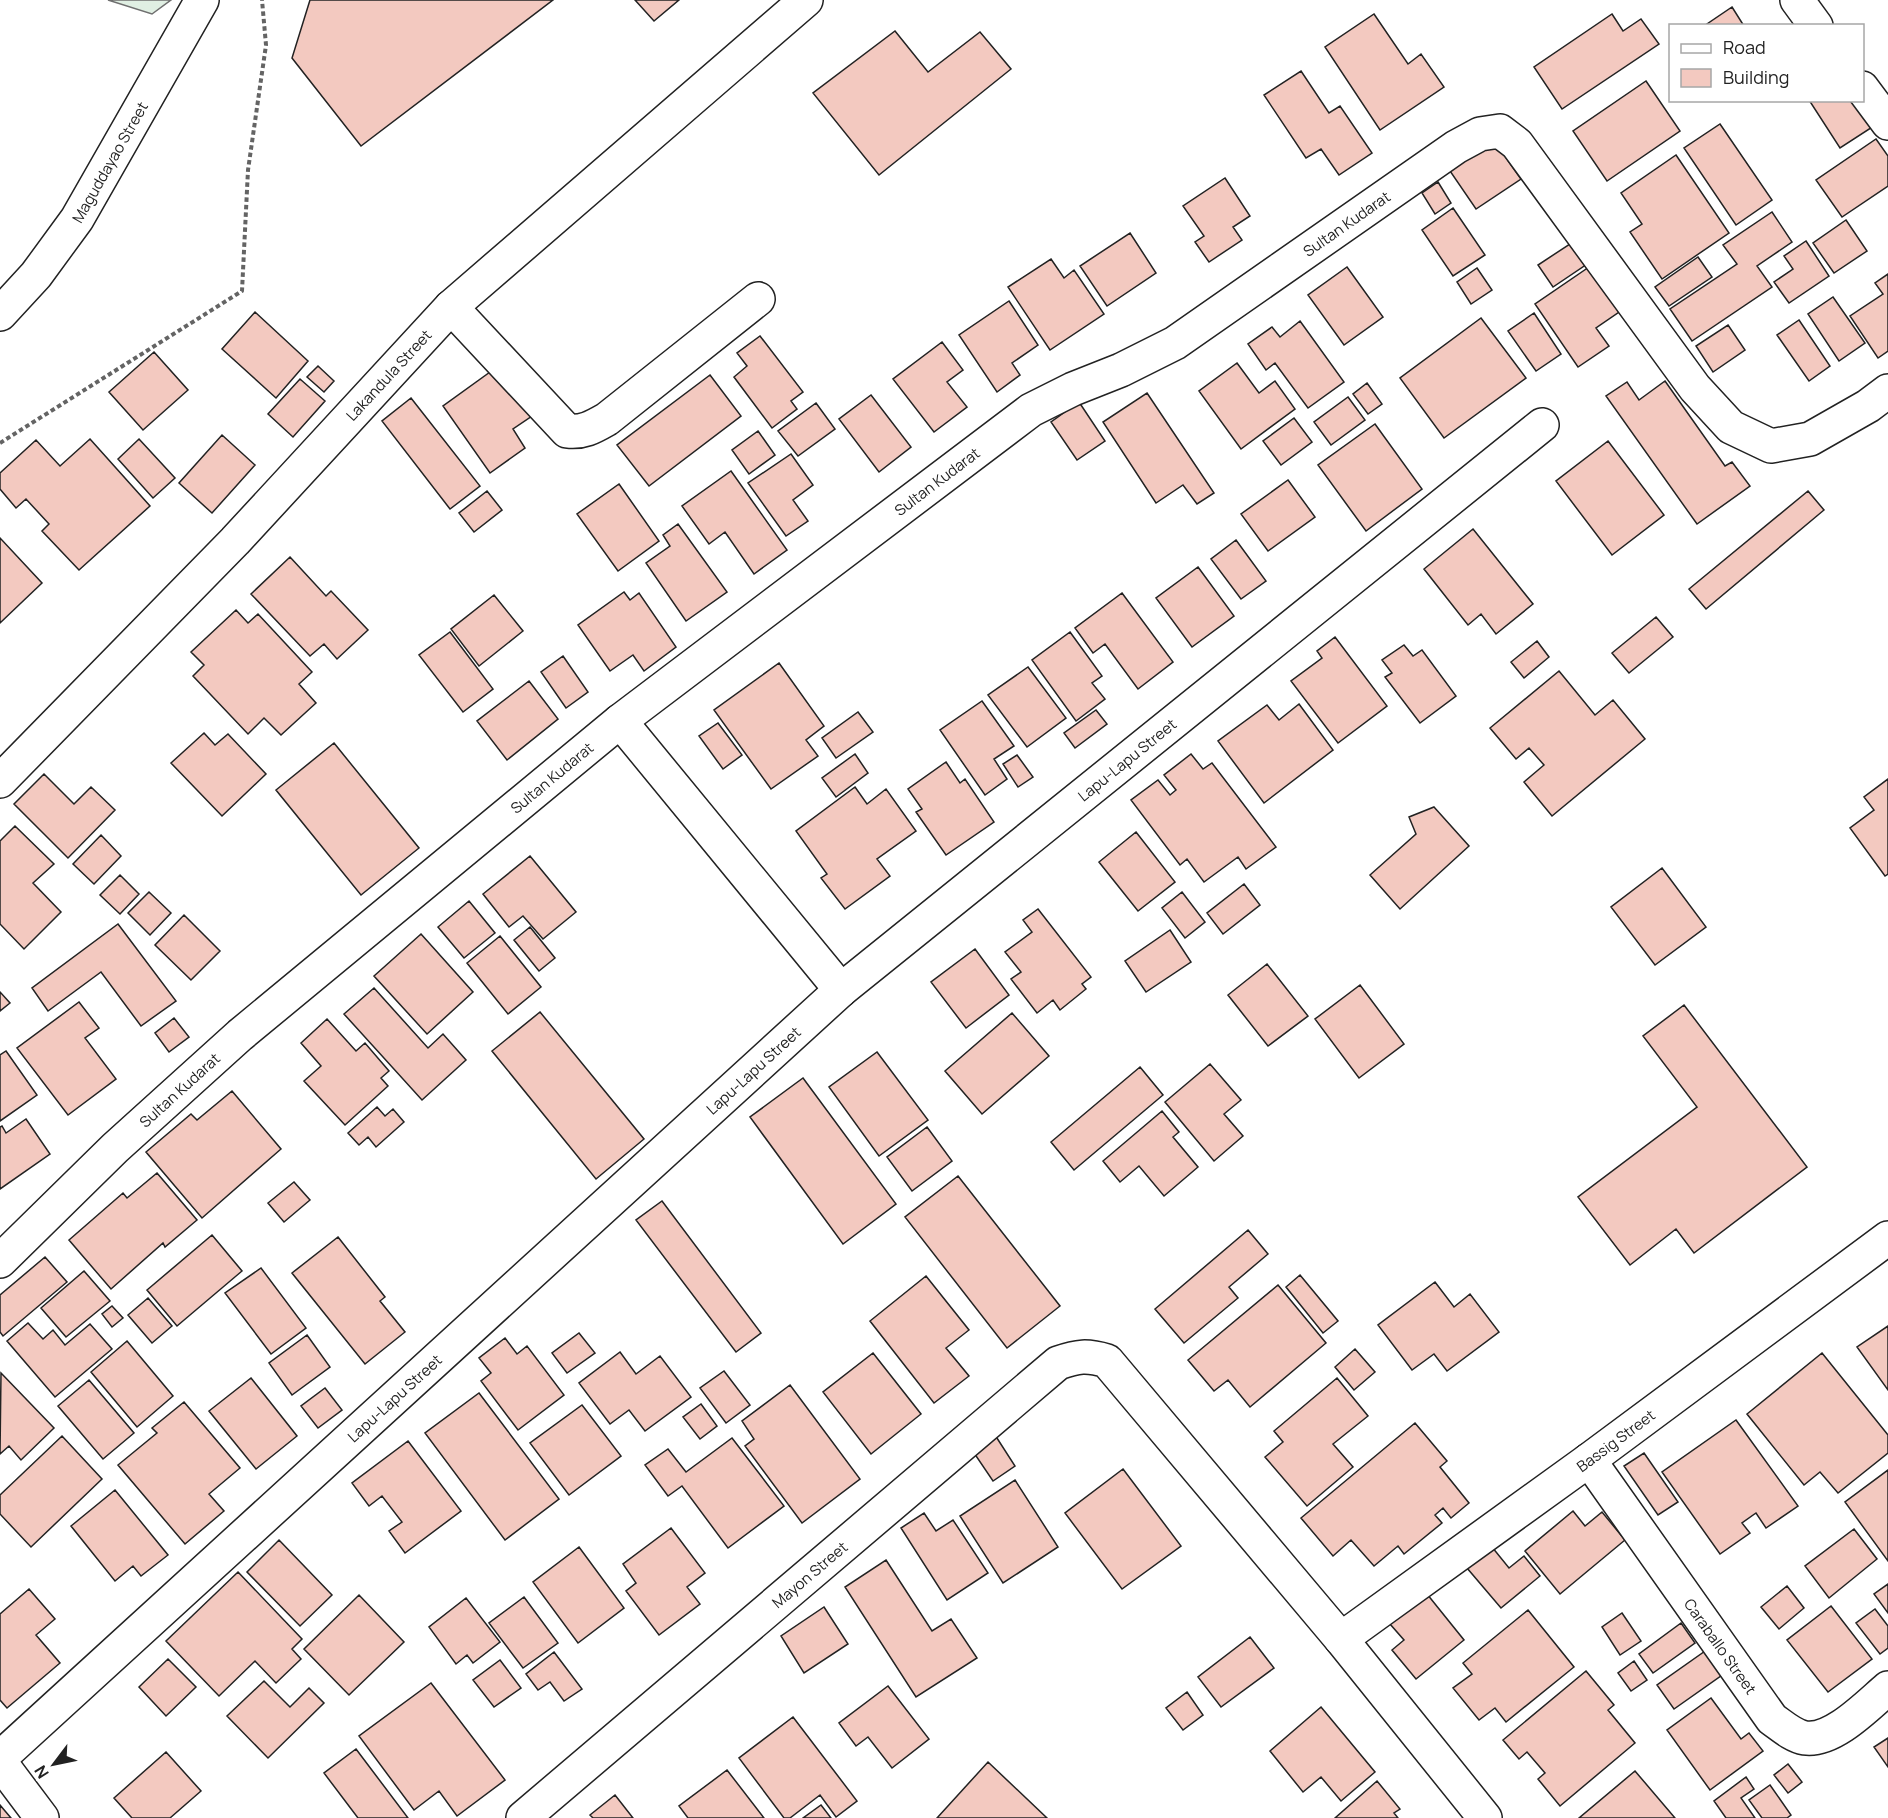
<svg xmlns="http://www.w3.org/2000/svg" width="1888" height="1818" font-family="Manrope,sans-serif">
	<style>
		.green { fill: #e0efe3; stroke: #6f6f6f; stroke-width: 1.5 }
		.building { fill: #f3c9c0; stroke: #222; stroke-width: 1.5 }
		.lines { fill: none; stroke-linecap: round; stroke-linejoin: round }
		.minor-casing { stroke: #222; stroke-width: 36 }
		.path { stroke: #646464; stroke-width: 4; stroke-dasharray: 4.5 3; stroke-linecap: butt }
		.minor { stroke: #fff; stroke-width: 33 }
		.labels { text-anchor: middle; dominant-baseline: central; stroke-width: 4.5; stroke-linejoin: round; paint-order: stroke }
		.street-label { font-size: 15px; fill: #222; stroke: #fff }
	</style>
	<rect width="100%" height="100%" fill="#fff"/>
	<path class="green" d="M108,0H171L152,14Z"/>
	<path class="building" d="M310,0H553L361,146L292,58Z
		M635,0H679L654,21Z
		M1732,7L1744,26H1704Z
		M1374,14L1408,64L1421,54L1444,87L1380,130L1325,47Z
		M1612,14L1623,31L1641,19L1659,44L1562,109L1534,67Z
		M895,31L928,72L980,32L1011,69L879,175L813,93Z
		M1301,71L1329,113L1340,106L1372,153L1339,175L1321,149L1306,158L1264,95Z
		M1646,81L1680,131L1607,181L1573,131Z
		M1809,100H1862L1877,124L1840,148Z
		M1720,124L1772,200L1736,225L1684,148Z
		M1876,139L1888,156V186L1842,217L1816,180Z
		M1494,141L1521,179L1476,209L1450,171Z
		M1676,155L1729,233L1662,279L1630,232L1642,224L1621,193Z
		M1225,178L1250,216L1233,227L1242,240L1209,262L1195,242L1204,236L1183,206Z
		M1438,182L1451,203L1435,214L1422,193Z
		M1453,208L1485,255L1453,276L1422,230Z
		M1772,212L1792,242L1757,266L1772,287L1692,341L1670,309L1737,264L1723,245Z
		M1846,220L1867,251L1834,273L1813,243Z
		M1130,233L1156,273L1107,306L1080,266Z
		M1579,238L1593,260L1553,287L1538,265Z
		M1806,241L1829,276L1789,303L1774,282L1793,269L1784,256Z
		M1698,257L1712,277L1669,306L1655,287Z
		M1051,259L1064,278L1074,270L1104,314L1050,350L1008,287Z
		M1592,265L1622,310L1596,328L1609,346L1578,367L1535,304Z
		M1347,267L1383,317L1344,345L1308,295Z
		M1477,268L1492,290L1471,304L1457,282Z
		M1888,274V351L1878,358L1850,316L1883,294L1875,283Z
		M1833,297L1865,343L1839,361L1808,314Z
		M1009,301L1038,345L1012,363L1020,375L997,392L959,335Z
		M255,312L308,361L276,398L222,349Z
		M1534,313L1561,354L1536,371L1508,331Z
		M1481,318L1526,378L1444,438L1400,378Z
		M1799,320L1830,366L1809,381L1777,335Z
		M1300,321L1344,382L1308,408L1275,363L1266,370L1248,344L1272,327L1280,337Z
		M1728,325L1745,350L1713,372L1696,346Z
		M760,336L803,392L791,401L797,409L772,428L734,377L747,366L737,353Z
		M942,342L963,370L947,382L967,407L934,432L893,379Z
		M154,352L188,390L143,430L109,392Z
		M1237,363L1259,393L1275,381L1295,409L1241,449L1199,391Z
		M318,366L334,381L324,392L307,377Z
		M497,367L532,416L513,429L525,448L490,473L443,406Z
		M710,375L741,416L649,486L617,445Z
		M300,379L325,401L293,437L268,414Z
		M1665,381L1725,466L1732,462L1750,486L1697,524L1606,396L1627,382L1639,400Z
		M1367,383L1382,404L1368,414L1353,394Z
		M1147,393L1214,493L1197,504L1183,485L1156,503L1103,422Z
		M871,395L911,447L879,472L839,419Z
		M1348,397L1365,420L1331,445L1314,422Z
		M411,398L480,486L450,509L382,421Z
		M1079,402L1105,441L1077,460L1051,422Z
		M816,403L835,429L798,456L778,431Z
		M1294,418L1312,442L1281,465L1263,441Z
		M1375,424L1422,489L1366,531L1318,465Z
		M758,431L775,455L749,474L732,450Z
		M222,435L255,465L212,513L179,483Z
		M90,439L150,506L79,570L42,531L49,524L26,499L16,508L0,489V473L36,440L60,466Z
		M139,439L175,478L153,498L118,459Z
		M1608,441L1664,515L1612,555L1556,481Z
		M791,454L813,485L793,500L808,521L786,536L748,483Z
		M731,471L787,550L754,574L725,532L709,544L682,506Z
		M1288,480L1315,517L1268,551L1241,514Z
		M619,484L659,541L618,571L577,514Z
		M487,491L502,510L474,532L459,513Z
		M1808,491L1824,510L1706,609L1689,589Z
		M678,524L727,592L686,621L646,563L670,546L663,535Z
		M1473,529L1533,604L1496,634L1481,614L1468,625L1424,569Z
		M0,538L42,583L0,623Z
		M1236,540L1266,581L1241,599L1211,559Z
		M290,557L326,596L331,591L368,630L337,659L324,644L310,656L251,594Z
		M1198,567L1234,616L1192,647L1156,598Z
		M624,592L630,600L639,593L676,647L644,671L633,655L610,671L578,625Z
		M1122,593L1173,662L1138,689L1105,644L1093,653L1075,628Z
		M494,595L523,631L479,666L451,629Z
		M236,610L248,623L258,614L312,672L299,684L316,703L281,735L264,718L248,734L193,676L204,665L191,652Z
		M1656,617L1673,637L1629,673L1612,653Z
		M450,632L493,689L463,712L419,655Z
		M1070,632L1102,676L1092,683L1105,699L1076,721L1032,660Z
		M1335,637L1387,706L1338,743L1291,681L1322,658L1317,651Z
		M1537,641L1549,657L1524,678L1511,662Z
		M1404,645L1413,656L1422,650L1456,696L1420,723L1385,677L1392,673L1382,660Z
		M563,656L588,692L566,708L541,672Z
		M779,663L824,726L806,740L818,756L771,789L714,710Z
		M1028,667L1066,718L1027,747L988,695Z
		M1559,671L1595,715L1613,700L1645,739L1552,816L1524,782L1544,765L1529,748L1516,759L1490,728Z
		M529,681L558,719L507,760L477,721Z
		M982,701L1014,746L994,759L1007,779L985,795L940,730Z
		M1299,704L1333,750L1264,803L1218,741L1267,705L1279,720Z
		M1096,710L1107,724L1075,748L1064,733Z
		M858,712L873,732L836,758L822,738Z
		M718,723L742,755L723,769L699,736Z
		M204,733L215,745L228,734L266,774L222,816L171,763Z
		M334,743L419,848L361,895L276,790Z
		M855,754L868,773L836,797L822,778Z
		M1191,754L1203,769L1212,763L1276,847L1246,869L1238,857L1204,882L1187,859L1180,865L1131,800L1158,780L1170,795L1176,790L1164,775Z
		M1017,755L1033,777L1018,787L1003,764Z
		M946,762L960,783L965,779L994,822L946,855L916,812L922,809L908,789Z
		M44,774L74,804L91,787L115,810L68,858L14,804Z
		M1888,779V874L1885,876L1850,828L1874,810L1864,797Z
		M855,787L867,804L886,789L916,831L877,859L890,876L845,909L821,878L827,874L796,831Z
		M1434,807L1469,846L1400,909L1370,875L1416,834L1409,817Z
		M15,826L54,864L33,883L61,912L24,949L0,924V841Z
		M1136,832L1175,882L1138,911L1099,862Z
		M101,835L121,856L94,884L73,864Z
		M530,856L576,912L543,939L523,916L509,927L483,894Z
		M1662,868L1706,927L1655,965L1611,907Z
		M120,875L139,894L120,914L100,895Z
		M1244,884L1260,905L1223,934L1207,913Z
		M149,892L171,913L150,935L128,913Z
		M1182,892L1205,922L1185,938L1162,908Z
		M469,901L495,933L464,958L438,927Z
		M1038,909L1091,977L1082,984L1086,989L1060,1010L1053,1000L1037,1013L1011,979L1021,972L1005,952L1032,932L1023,920Z
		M184,915L220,951L191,980L155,945Z
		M118,924L176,1001L141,1026L101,972L48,1011L32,988Z
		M530,927L555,958L539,971L514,940Z
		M1170,930L1191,962L1146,992L1125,961Z
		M421,934L473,992L427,1034L374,976Z
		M500,936L541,987L508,1014L467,963Z
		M975,949L1009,995L966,1028L931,982Z
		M1267,964L1308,1016L1268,1046L1228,995Z
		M1360,985L1404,1044L1359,1078L1315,1019Z
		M374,988L428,1048L443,1034L466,1060L422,1100L344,1014Z
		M0,992L10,1003L0,1011Z
		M79,1002L99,1028L85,1038L116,1079L68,1115L17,1048Z
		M1684,1005L1807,1167L1694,1253L1676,1229L1630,1265L1578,1197L1697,1107L1643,1036Z
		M540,1012L644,1139L596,1179L492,1051Z
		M1012,1013L1049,1056L982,1114L945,1071Z
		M174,1018L189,1037L169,1052L155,1033Z
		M327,1019L356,1051L365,1043L389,1071L381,1078L388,1086L345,1125L304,1081L321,1066L301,1043Z
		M6,1051L37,1095L0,1121V1055Z
		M877,1052L928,1120L879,1156L829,1087Z
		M1210,1064L1241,1100L1224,1114L1243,1136L1214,1161L1165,1102Z
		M1140,1067L1163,1095L1074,1170L1051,1142Z
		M803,1078L896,1204L843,1244L750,1117Z
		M232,1091L281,1149L202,1218L146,1152L191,1114L197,1120Z
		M377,1107L385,1116L393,1109L404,1122L376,1147L368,1137L359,1145L348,1133Z
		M1162,1111L1179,1132L1173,1137L1198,1167L1164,1196L1139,1166L1120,1182L1103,1161Z
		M26,1119L50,1154L0,1189V1127L2,1126L6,1133Z
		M927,1127L952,1161L912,1191L887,1157Z
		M157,1173L197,1220L165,1247L163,1243L111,1289L69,1240L123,1193L127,1198Z
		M958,1176L1060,1306L1007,1348L905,1217Z
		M294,1182L310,1200L284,1222L268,1203Z
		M662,1201L761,1333L736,1352L636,1220Z
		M1248,1230L1268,1254L1229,1287L1238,1298L1184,1343L1155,1309Z
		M212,1235L242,1271L177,1326L147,1290Z
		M338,1237L385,1297L380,1301L405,1332L365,1364L292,1273Z
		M45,1257L67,1282L3,1336L0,1332V1295Z
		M261,1268L306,1328L271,1354L225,1293Z
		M84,1271L110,1301L66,1337L41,1308Z
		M1300,1275L1338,1321L1323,1333L1286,1287Z
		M926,1276L969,1330L946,1348L969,1376L934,1403L870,1321Z
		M1435,1282L1454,1307L1470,1294L1499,1332L1447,1371L1434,1354L1412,1370L1378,1325Z
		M1278,1285L1326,1343L1250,1407L1228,1380L1214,1391L1188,1360Z
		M148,1298L172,1326L152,1343L128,1315Z
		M112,1306L123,1318L112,1327L102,1314Z
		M28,1323L43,1339L53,1330L65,1345L90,1324L112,1349L55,1397L7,1341Z
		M1888,1326V1390L1857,1347Z
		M579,1333L595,1353L567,1373L552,1353Z
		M307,1335L330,1367L292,1395L269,1363Z
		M505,1338L517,1354L527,1346L564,1395L518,1430L481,1381L491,1373L479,1358Z
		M127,1341L173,1396L137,1427L91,1372Z
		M1355,1349L1375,1372L1354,1390L1335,1367Z
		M620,1352L636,1374L660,1356L691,1397L645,1431L629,1410L610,1424L579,1383Z
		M873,1353L921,1414L871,1454L823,1392Z
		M1822,1353L1888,1435V1453L1838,1493L1820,1472L1804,1485L1747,1414Z
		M724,1371L750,1405L726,1423L700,1388Z
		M1,1373L54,1428L21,1460L9,1446L0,1454Z
		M251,1378L297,1436L256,1469L209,1411Z
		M1337,1378L1368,1416L1333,1444L1353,1467L1307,1506L1265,1457L1283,1442L1274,1431Z
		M89,1380L134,1433L103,1459L58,1406Z
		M790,1385L860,1479L802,1523L745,1446L754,1439L742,1421Z
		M325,1388L342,1410L318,1428L301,1406Z
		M479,1393L559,1499L505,1540L425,1433Z
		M184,1402L240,1468L209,1494L224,1511L185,1544L118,1465L157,1433L152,1428Z
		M701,1404L717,1426L700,1439L683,1417Z
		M582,1405L621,1456L569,1495L530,1443Z
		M1736,1420L1798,1506L1766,1528L1756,1513L1742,1523L1750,1533L1720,1554L1662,1472Z
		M1415,1423L1447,1461L1440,1467L1469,1503L1451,1518L1443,1508L1435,1515L1442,1523L1404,1554L1398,1546L1374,1566L1351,1540L1333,1556L1301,1518Z
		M995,1435L1015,1466L993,1481L972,1450Z
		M62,1436L102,1479L31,1547L0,1514V1495Z
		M732,1438L784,1506L728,1548L682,1486L668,1496L645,1465L668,1449L686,1472Z
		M408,1441L461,1511L405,1553L389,1531L402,1522L382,1496L369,1506L352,1483Z
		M1644,1453L1678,1502L1658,1515L1624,1466Z
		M1123,1469L1181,1546L1122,1589L1065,1513Z
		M1888,1470V1561L1845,1502Z
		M1015,1480L1058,1547L1003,1583L960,1516Z
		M115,1490L168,1555L141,1576L133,1566L115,1581L71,1526Z
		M1573,1511L1585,1526L1602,1512L1625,1540L1560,1594L1525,1551Z
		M924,1513L936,1531L953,1520L988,1573L947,1600L901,1528Z
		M671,1528L705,1573L687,1587L700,1604L659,1635L626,1591L636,1583L623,1564Z
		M1854,1529L1877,1559L1829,1598L1805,1566Z
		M279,1540L332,1595L300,1626L247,1572Z
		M579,1547L624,1608L578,1643L533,1582Z
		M1492,1547L1509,1568L1524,1556L1540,1576L1501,1608L1467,1568Z
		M886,1560L932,1631L951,1619L977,1658L916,1697L845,1587Z
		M238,1572L302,1639L292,1649L301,1659L276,1683L255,1661L219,1696L166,1641Z
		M1888,1584V1613L1874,1594Z
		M1787,1586L1804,1608L1779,1629L1761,1607Z
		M29,1589L55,1619L36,1635L60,1663L7,1708L0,1700V1614Z
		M1427,1594L1464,1640L1416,1679L1392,1650L1404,1640L1390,1624Z
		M359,1595L404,1642L349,1695L304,1649Z
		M524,1597L558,1643L523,1668L489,1623Z
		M466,1598L500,1642L473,1663L467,1655L456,1664L429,1627Z
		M1831,1606L1872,1659L1828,1692L1787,1640Z
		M824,1607L848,1644L804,1673L781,1636Z
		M1875,1609L1888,1626V1648L1880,1654L1856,1623Z
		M1528,1610L1574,1667L1506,1722L1495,1708L1479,1720L1453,1688L1472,1674L1463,1663Z
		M1622,1613L1641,1641L1620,1655L1602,1627Z
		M1681,1623L1695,1643L1653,1673L1639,1654Z
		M1250,1637L1274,1668L1221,1707L1198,1677Z
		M1708,1649L1725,1673L1674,1709L1657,1685Z
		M554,1652L582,1689L564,1701L550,1682L538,1690L526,1674Z
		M168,1659L196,1687L166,1716L139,1687Z
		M500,1660L521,1688L494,1707L473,1680Z
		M1634,1661L1647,1680L1631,1691L1618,1673Z
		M1586,1671L1614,1705L1608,1710L1635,1743L1560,1806L1538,1779L1545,1773L1527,1752L1519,1759L1503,1740Z
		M264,1681L290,1707L309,1688L324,1703L268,1758L227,1716Z
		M431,1683L505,1780L457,1816L439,1791L414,1810L359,1736Z
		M888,1686L929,1739L892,1768L868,1737L856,1746L839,1723Z
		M1187,1692L1203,1715L1183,1730L1166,1708Z
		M1711,1698L1741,1739L1749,1733L1763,1751L1710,1790L1667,1730Z
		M1321,1707L1375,1772L1341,1801L1321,1777L1303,1792L1270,1751Z
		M793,1717L857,1801L836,1817L820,1795L790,1818H784L739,1758Z
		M1888,1738V1767L1874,1747Z
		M356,1749L408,1818H358L324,1773Z
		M166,1752L201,1791L170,1818H132L114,1798Z
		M988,1762L1047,1818H937Z
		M1788,1764L1802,1782L1788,1793L1774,1775Z
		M727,1770L764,1818H688L679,1806Z
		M1635,1771L1675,1818H1579Z
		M1746,1777L1754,1789L1741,1798L1755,1818H1726L1714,1801Z
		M1377,1781L1400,1809L1394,1813L1398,1818H1335Z
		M1770,1785L1791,1815L1787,1818H1762L1749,1800Z
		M615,1795L633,1818H593L590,1815Z
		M0,1805L11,1818H0Z
		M821,1805L831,1818H803Z"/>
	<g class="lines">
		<g class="minor-casing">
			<g id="minor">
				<path d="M1797,0L1816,26"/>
				<path d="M1862,88L1888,123"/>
				<path d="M451,307L567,431C583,433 593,427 607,419L758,299"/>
				<path id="s1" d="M0,314L36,275L77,219L202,0"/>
				<path d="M620,721L841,990"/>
				<path id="s2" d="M0,781L235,541L451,307L806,0"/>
				<path id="s3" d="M0,1261L115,1148L240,1035L620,721L1031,410L1073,389L1121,370L1175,343L1456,147L1480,134L1500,131L1517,144L1695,388L1731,427L1771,446L1810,439L1868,406L1888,391"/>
				<path id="s4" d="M1589,1460L1772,1719C1782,1726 1793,1736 1805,1738C1833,1742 1868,1705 1888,1688"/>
				<path id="s5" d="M1341,1639L1589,1460L1888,1238"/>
				<path id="s6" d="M0,1758L841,990L1542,425"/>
				<path d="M0,1762L42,1818"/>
				<path id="s7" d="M523,1818L1058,1363C1078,1356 1087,1355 1107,1361L1341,1639L1485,1818"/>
			</g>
		</g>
		<path class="path" d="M0,443L242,291L248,170L266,45L262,0"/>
		<use href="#minor" class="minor"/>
	</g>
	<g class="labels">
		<g class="street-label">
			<text stroke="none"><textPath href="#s1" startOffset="188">Maguddayao Street</textPath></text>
			<text stroke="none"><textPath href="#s3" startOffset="1706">Sultan Kudarat</textPath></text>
			<text stroke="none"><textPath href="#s2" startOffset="562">Lakandula Street</textPath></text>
			<text stroke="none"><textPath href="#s3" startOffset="1220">Sultan Kudarat</textPath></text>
			<text stroke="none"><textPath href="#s6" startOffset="1506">Lapu-Lapu Street</textPath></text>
			<text stroke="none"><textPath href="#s3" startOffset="734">Sultan Kudarat</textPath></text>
			<text stroke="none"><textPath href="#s6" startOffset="1020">Lapu-Lapu Street</textPath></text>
			<text stroke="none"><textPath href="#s3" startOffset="248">Sultan Kudarat</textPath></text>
			<text stroke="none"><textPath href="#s6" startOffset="534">Lapu-Lapu Street</textPath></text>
			<text stroke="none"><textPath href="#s5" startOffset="339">Bassig Street</textPath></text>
			<text stroke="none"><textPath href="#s7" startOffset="376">Mayon Street</textPath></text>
			<text stroke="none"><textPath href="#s4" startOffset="228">Caraballo Street</textPath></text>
		</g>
	</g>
	<rect x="1669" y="24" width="195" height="78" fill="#ffffff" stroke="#a7a7a7" stroke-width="1.5"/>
	<rect x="1681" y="44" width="30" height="9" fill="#ffffff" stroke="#a7a7a7" stroke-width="1.5"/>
	<text x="1723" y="54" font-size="18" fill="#222222">Road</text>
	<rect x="1681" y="69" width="30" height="18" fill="#f3c9c0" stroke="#a7a7a7" stroke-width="1.5"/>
	<text x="1723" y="84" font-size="18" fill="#222222">Building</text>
	<g transform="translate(54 1764) rotate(238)" stroke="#ffffff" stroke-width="4.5" paint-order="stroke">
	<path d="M0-4.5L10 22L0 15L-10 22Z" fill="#222222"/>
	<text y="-9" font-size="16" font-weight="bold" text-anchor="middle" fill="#222222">N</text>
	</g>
</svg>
